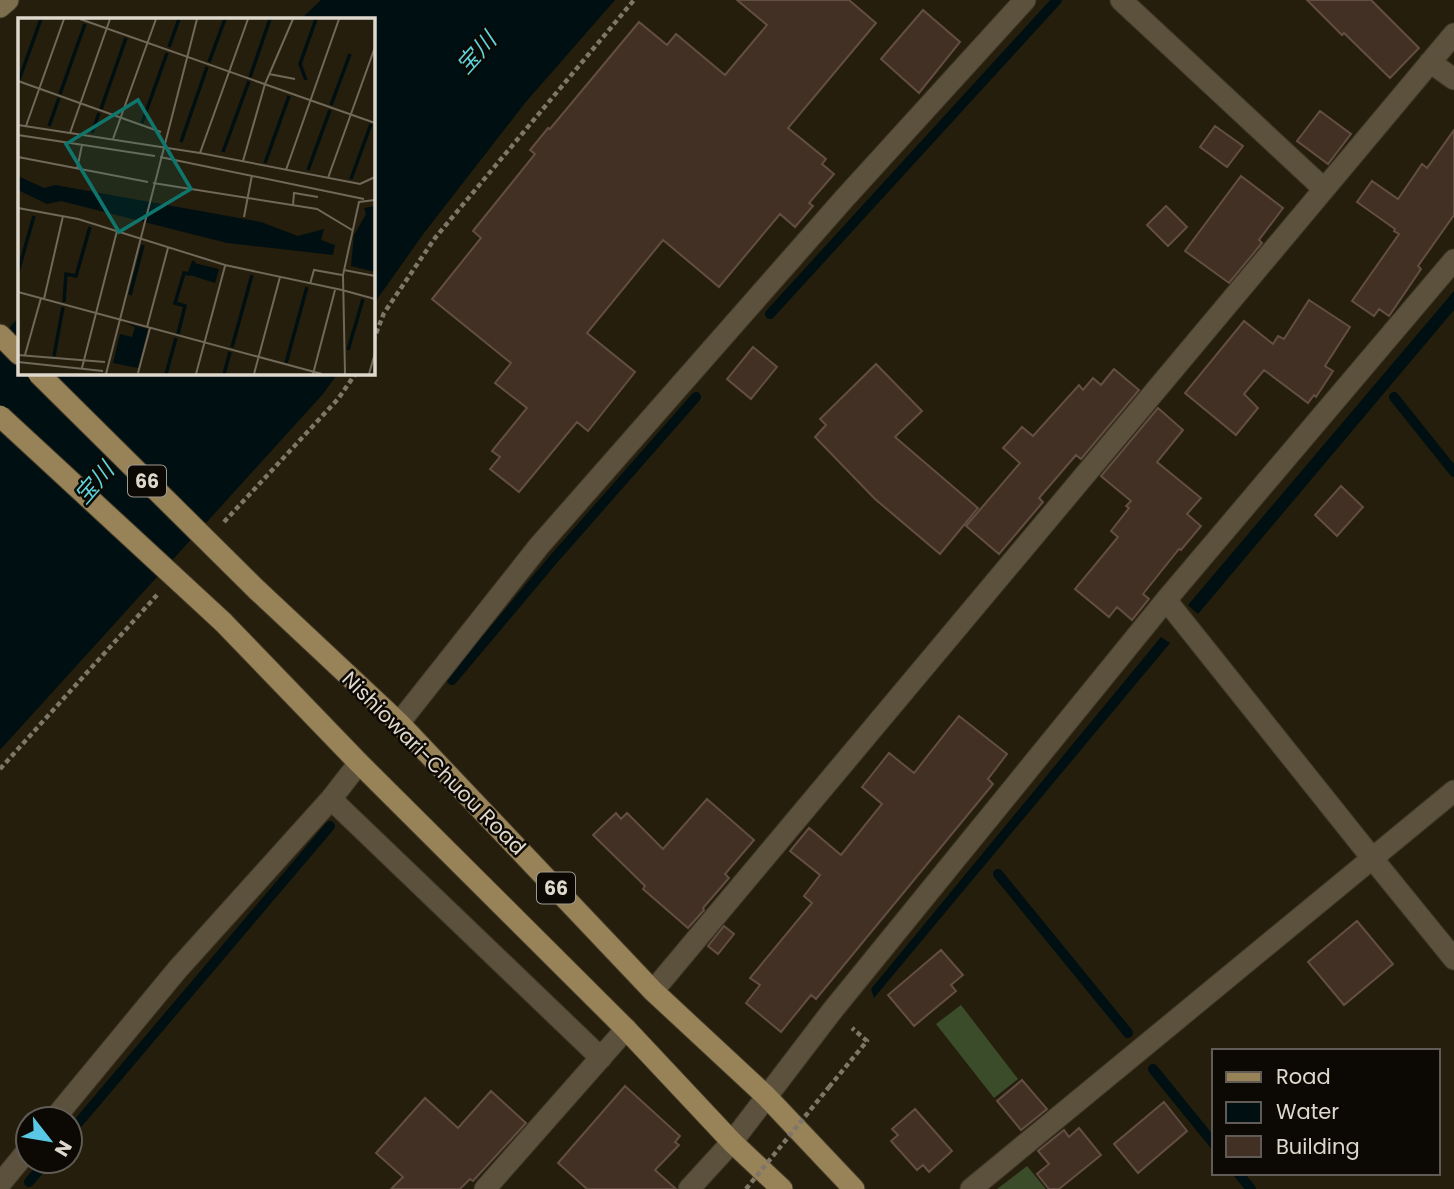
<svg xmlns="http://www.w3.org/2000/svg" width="1454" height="1189" font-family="Poppins,'Noto Sans JP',sans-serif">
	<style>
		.green { fill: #3a4c2a }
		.water { fill: #000f11 }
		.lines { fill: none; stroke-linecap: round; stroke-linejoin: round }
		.stream { stroke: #000f11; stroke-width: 10 }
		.building { fill: #423025; stroke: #624e42; stroke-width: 2 }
		.street-casing { stroke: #403827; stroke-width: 23 }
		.secondary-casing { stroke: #403827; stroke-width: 23 }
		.primary-casing { stroke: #403827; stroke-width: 23 }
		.path { stroke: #7e7769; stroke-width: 4.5; stroke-dasharray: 5 3.5; stroke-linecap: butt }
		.street { stroke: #5b513d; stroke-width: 21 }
		.secondary { stroke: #7d6e4d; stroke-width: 21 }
		.primary { stroke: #988358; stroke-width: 21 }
		.primary-bridge-casing { stroke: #403827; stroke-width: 23; stroke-linecap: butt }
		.path-bridge { stroke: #7e7769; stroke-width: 4.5; stroke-dasharray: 5 3.5; stroke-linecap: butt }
		.primary-bridge { stroke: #988358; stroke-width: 21 }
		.labels { text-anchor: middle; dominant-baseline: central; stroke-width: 5; stroke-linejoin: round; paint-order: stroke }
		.shield { fill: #0c0803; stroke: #9f9a90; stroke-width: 2 }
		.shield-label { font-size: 19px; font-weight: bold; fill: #ded8cd }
		.street-label { font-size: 21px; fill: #ded8cd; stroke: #0c0803 }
		.water-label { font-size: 23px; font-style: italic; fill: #5dd3db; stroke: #0c0803 }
		.inset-river { fill: none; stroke: #000f11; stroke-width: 3.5 }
		.inset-road { fill: none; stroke: #706859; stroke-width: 2 }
		.view { fill: #0f766e; fill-opacity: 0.15; stroke: #0f766e; stroke-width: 3.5 }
		.inset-edge { fill: none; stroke: #ded8cd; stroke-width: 3.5 }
	</style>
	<rect width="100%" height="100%" fill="#261e0c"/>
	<path class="green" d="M961,1005L1018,1079L994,1098L936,1024Z
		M1027,1166L1046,1189H997Z"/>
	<path class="water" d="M321,0H615L525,103L424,233L373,305V19H301Z
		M1454,291V310L1198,614L1188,605Z
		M19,317V373H338L323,394L0,750V338Z
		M1161,637L1170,643L874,998L871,989Z"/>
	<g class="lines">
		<path class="stream" d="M770,314L1057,0
			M1394,397L1454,472
			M452,680L552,561L696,397
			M998,874L1128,1033
			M1153,1069L1214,1144
			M79,1122L330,826
			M1238,1173L1251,1189
			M29,1182L47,1161"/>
	</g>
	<path class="building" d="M737,0H849L876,23L788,128L826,159L822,164L834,174L809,203L813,206L795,227L780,214L719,287L663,240L587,333L635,372L588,431L577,422L519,492L490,469L500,457L492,451L527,408L495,383L511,363L432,299L481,238L473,231L535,154L530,150L548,128L550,129L639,22L667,45L676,34L725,75L767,25Z
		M1307,0H1371L1419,48L1390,78L1344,33L1342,35Z
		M923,10L960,42L919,93L881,59Z
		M1320,111L1351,134L1328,164L1297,141Z
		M1215,126L1243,146L1227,167L1200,147Z
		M1454,130V215L1418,266L1421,269L1389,316L1379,309L1374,316L1352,301L1399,234L1394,231L1395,229L1357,202L1372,181L1398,199L1422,164L1427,168Z
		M1241,176L1283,208L1259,240L1262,243L1229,283L1185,251Z
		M1166,206L1187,227L1168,246L1147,225Z
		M1309,300L1350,327L1325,366L1333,371L1316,397L1314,395L1308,403L1264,370L1244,394L1258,408L1236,435L1185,393L1244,321L1273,344L1278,336L1284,339Z
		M753,347L777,367L751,399L727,379Z
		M876,364L922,411L895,437L978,508L940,554L875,499L815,437L826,425L820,419Z
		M1114,369L1139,390L1081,459L1076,455L1039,498L1043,502L999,554L966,526L1020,463L1003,448L1022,427L1033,436L1079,385L1083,390L1093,378L1101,385Z
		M1158,408L1183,430L1157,462L1201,498L1187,514L1201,526L1181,550L1179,549L1143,594L1149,599L1132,620L1117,607L1109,617L1075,589L1118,537L1111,531L1129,508L1126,506L1131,501L1101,476Z
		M1341,486L1363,507L1337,536L1315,515Z
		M959,716L1007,754L988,779L993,784L816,999L811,995L781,1032L746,1003L760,985L750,978L812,903L804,896L820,875L790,851L809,828L841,855L882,804L862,787L889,753L914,773Z
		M707,799L754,840L725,874L729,878L703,908L704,910L688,928L643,889L645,886L593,835L616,813L621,819L627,813L663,849Z
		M1357,921L1393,964L1344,1005L1308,962Z
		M724,926L734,934L718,954L708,946Z
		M941,950L963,975L951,985L956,991L914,1026L888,995Z
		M1022,1080L1047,1109L1021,1130L997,1101Z
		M625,1086L680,1136L675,1142L679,1145L655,1170L676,1189H587L558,1163Z
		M491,1091L526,1123L473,1181L470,1179L460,1189H391L403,1177L376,1153L425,1098L458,1128Z
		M1164,1102L1187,1131L1138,1173L1114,1144Z
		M915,1109L952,1151L929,1172L923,1165L917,1170L891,1141L898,1135L892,1129Z
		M1079,1128L1101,1155L1059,1189H1049L1037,1174L1049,1164L1038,1151L1064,1130L1069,1137Z"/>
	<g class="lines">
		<g class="street-casing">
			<path id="street" d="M1121,0L1324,189
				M1430,62L1454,79
				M1166,600L1372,858L1454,959
				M399,723L539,546L843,200L1025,0
				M331,799L601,1058
				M653,991L1454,34
				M54,1119L177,970L331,799L359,763
				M0,1184L28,1150
				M485,1189L626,1029
				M689,1189L732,1142L832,1011L1166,600L1454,260
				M971,1189L1454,791"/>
		</g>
		<g class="secondary-casing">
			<path id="secondary" d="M0,7L8,0"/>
		</g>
		<g class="primary-casing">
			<path id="primary" d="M0,335L19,354
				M257,590L399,723L653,991L766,1096L854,1189
				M223,622L359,763L626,1029L732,1142L782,1189"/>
		</g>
		<path class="path" d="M373,341L384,313L435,238L634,0
			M224,522L338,399L356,373
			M0,769L157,595
			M829,1087L867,1041L852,1028"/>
		<use href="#street" class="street"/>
		<use href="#secondary" class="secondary"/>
		<use href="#primary" class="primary"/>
		<g class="primary-bridge-casing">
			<path id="primary-bridge" d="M38,373L257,590
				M0,416L223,622"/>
		</g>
		<path class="path-bridge" d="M746,1189L829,1087"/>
		<use href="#primary-bridge" class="primary-bridge"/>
	</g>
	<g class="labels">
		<g class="shield">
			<rect x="128" y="465.5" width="38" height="31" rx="5"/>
			<rect x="537" y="872.5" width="38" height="31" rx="5"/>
		</g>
		<g class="shield-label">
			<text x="147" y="481">66</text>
			<text x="556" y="888">66</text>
		</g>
		<g class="street-label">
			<text transform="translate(434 763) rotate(45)">Nishiowari-Chuou Road</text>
		</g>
		<g class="water-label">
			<text transform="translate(476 53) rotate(-48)">宝川</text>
			<text transform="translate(94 483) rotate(-49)">宝川</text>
		</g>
	</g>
	<g transform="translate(18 18)">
		<rect width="357" height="357" fill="#261e0c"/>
		<path d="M0,158L26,170L37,167L243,204L280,218L306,211L303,222L317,227L315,237L209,225L43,183L29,186L0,172ZM357,188V254L333,248L336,217L348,196L346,190ZM176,245L201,251L197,265L172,257ZM104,304L130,311L120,350L95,345L102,316L114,319L117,309Z" fill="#000f11"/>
		<path class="inset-river" d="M151,29L161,1M191,44L207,1M232,59L252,1M1,62L23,1M288,62L282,46L298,1M42,76L67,6M313,87L332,36M83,91L108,20M124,105L149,35M31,108L41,80M74,115L81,95M163,124L189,49M205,134L231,63M247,145L271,78M290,152L312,92M333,161L353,106M0,254L16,198M112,277L125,227M46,284L48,256L58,258L72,209M160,316L167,288L157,285L166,255L171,256L176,243M214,329L234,257M330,332L345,281M36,338L45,289M268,345L289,269M148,356L158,320M206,356L212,334"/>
		<path class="inset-road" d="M62,1L357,105M251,56L277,61M0,63L143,114M0,107L182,135L342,166L357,159M8,108L46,1M52,115L92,1M0,117L137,138M95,121L138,1M182,135L230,1M0,139L130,164M142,139L346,181M225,143L247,66L275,1M59,151L64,127M268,152L321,1M310,160L357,29M135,165L299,191L334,212M275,187L276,175L300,179M0,190L60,201L207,247L324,272M226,199L234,157M326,252L357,258M292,266L296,252L324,257M324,272L357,281M0,274L304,356M26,281L45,198M129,309L150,230M0,337L87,344M7,337L23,280M0,344L85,353M64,350L99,213M120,355L132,310M88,356L179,1M178,356L207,248M236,356L262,259M295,356L317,272M327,356L325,257L341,184L357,182M351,356L357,335"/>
		<path class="view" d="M120,82L173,171L101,214L48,126Z"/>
		<rect width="357" height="357" class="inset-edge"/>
	</g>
	<rect x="1212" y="1049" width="228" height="126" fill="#0c0803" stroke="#605b54" stroke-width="2"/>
	<rect x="1226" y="1072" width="35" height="10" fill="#988358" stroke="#605b54" stroke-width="2"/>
	<text x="1276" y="1084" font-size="21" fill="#ded8cd">Road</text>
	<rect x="1226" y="1102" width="35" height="21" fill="#000f11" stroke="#605b54" stroke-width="2"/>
	<text x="1276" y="1119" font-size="21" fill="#ded8cd">Water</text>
	<rect x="1226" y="1136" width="35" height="21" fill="#423025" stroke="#605b54" stroke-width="2"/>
	<text x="1276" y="1154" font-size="21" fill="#ded8cd">Building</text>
	<g transform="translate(49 1140) rotate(121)"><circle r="33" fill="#0c0803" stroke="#605b54" stroke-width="2"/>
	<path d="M0-5L12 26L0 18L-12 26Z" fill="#59c8e5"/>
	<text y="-10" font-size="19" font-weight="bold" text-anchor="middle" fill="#ded8cd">N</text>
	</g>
</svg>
